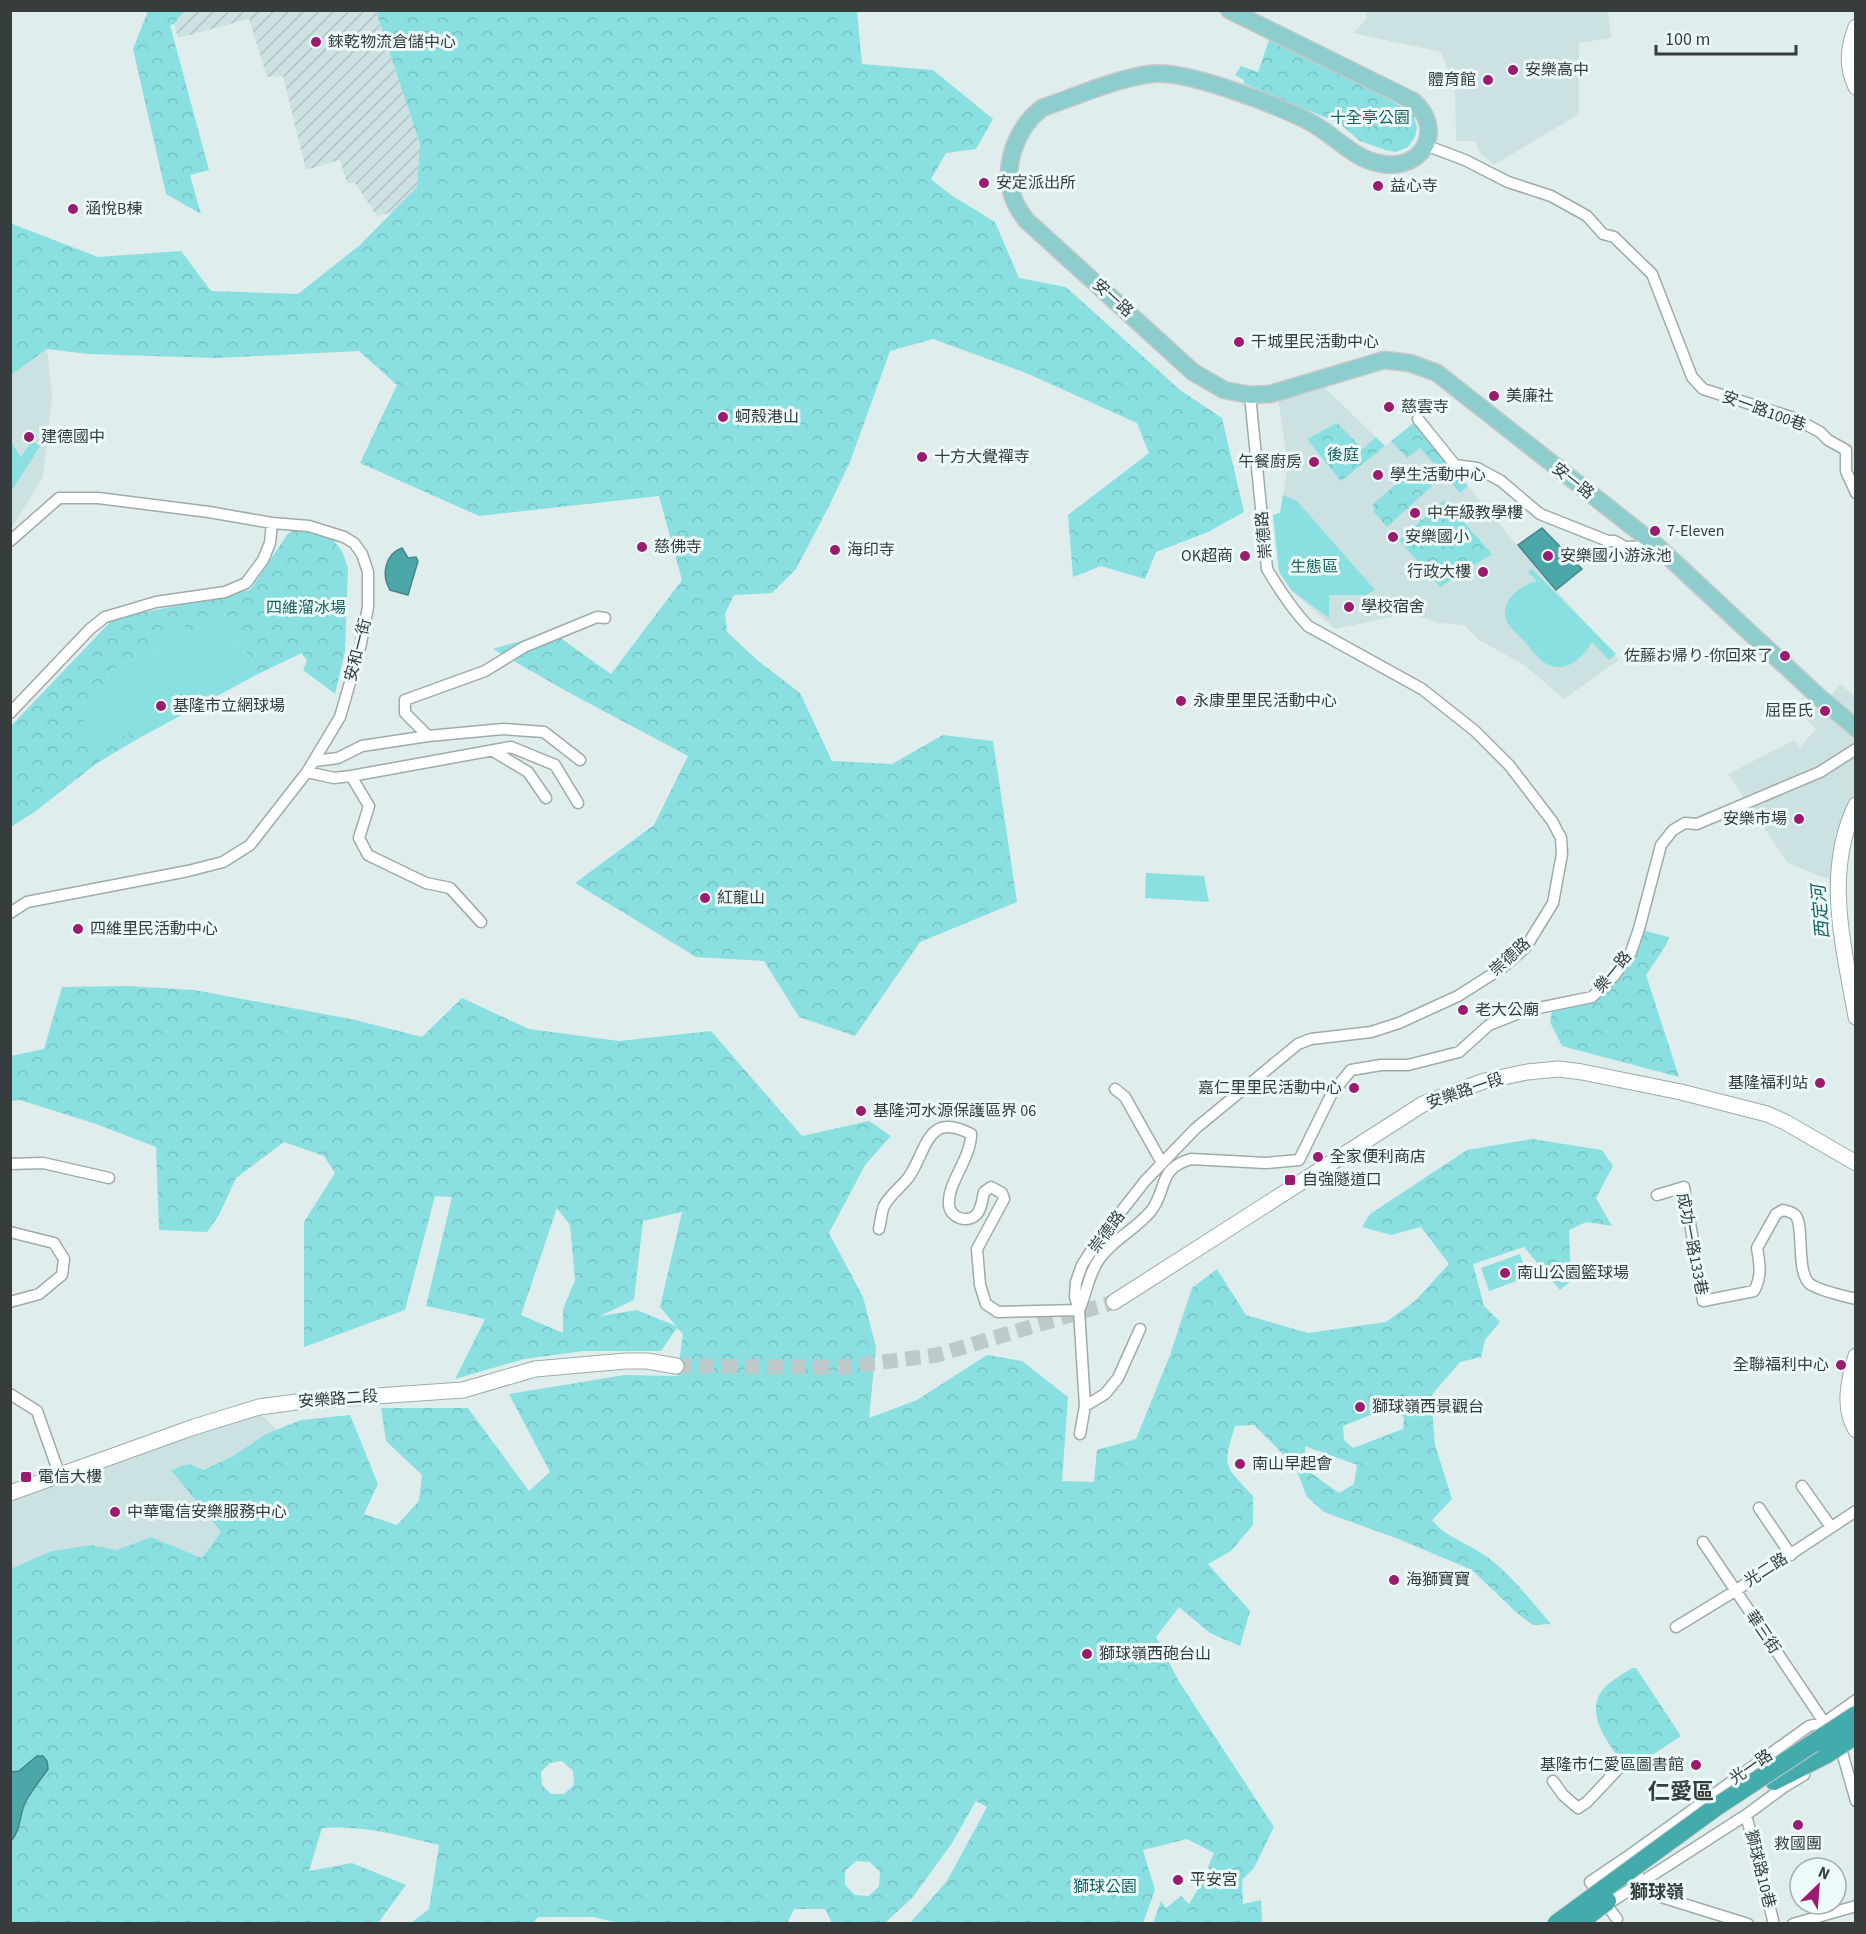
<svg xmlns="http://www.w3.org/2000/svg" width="1866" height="1934" font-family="'Source Sans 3','Noto Sans TC','Noto Sans JP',sans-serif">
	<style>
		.built { fill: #cce2e2 }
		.industrial { fill: url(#industrial-furrows) }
		.forest { fill: url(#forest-crowns); fill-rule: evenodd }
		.garden { fill: #8adfe0 }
		.water { fill: #4ba7a8; stroke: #458788; stroke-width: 1.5 }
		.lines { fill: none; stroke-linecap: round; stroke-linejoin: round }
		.secondary-tunnel { stroke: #becaca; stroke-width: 15; stroke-dasharray: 15 8; stroke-linecap: butt }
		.street-casing { stroke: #9eabaa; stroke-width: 13 }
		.secondary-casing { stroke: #9eabaa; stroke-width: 17 }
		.primary-casing { stroke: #c7c8c8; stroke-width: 19 }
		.highway-casing { stroke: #c7c8c8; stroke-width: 20 }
		.street { stroke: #fff; stroke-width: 10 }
		.secondary { stroke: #fff; stroke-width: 15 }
		.primary { stroke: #8ecdcd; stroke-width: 16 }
		.highway { stroke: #43abac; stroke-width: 18 }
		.highway-bridge-casing { stroke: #c7c8c8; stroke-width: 20; stroke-linecap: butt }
		.highway-bridge { stroke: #43abac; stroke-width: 18 }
		.poi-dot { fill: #9c1b70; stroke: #edfafa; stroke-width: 2 }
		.labels { text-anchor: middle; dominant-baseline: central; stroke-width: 6; stroke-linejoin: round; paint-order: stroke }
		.poi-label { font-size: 16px; fill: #373c3c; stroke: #edfafa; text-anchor: start }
		.park-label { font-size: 16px; fill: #176364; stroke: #edfafa }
		.street-label { font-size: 16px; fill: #373c3c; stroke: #edfafa }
		.water-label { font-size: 18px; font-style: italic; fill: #166263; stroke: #edfafa }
		.neighbourhood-label { font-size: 18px; font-weight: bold; fill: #373c3c; stroke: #edfafa }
		.district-label { font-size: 22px; font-weight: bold; fill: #373c3c; stroke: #edfafa }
	</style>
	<defs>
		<pattern id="industrial-furrows" width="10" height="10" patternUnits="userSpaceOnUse" patternTransform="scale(1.5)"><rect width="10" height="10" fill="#cce2e2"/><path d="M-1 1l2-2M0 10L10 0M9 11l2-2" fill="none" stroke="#b0c3c3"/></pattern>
		<pattern id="forest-crowns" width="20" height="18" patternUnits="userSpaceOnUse" patternTransform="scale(1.5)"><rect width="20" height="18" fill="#8adfe0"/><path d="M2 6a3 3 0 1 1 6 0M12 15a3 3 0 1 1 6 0" fill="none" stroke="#78c0c1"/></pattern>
	</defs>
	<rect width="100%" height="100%" fill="#e0eded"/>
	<path class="built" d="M1608,10L1611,38L1579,43V114L1494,165L1479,152L1475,141H1456L1455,88L1441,52L1353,33L1367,18L1366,11Z
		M47,349L52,397L43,477L11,529V375Z
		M1323,386L1385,446L1415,422L1517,545L1542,528L1582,569L1556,590L1619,660L1564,699L1524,665L1479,640L1464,625L1439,623L1410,613L1335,629L1292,591L1279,572L1273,515L1280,513L1288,465L1278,400Z
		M1841,684L1855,697V794L1848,805L1835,837L1833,879H1830L1816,875L1787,862L1728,774L1794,740L1800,747L1816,729L1799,713L1815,695L1824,702Z
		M256,1409L277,1430L266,1434L233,1456L202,1470L189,1464L221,1532L202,1558L151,1537L117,1550L91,1545L52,1551L11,1569L10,1499L148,1452L146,1445Z"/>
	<path class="industrial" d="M184,11H376L420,144L417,187L393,212L377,216L355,183H347L340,160L306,170L283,76L267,77L249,19L178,38L174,24Z"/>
	<path class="forest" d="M148,11H184L174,24L170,25L209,170L190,175L201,214L166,194L133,49Z
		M376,11H857L862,64L933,70L993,119L976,149L946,153L931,179L951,195L995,222L1019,278L1066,287L1180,390L1222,418L1244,512L1208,532L1156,552L1145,579L1101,566L1073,577L1068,515L1149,453L1137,423L1026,373L933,339L890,351L850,462L828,508L796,569L772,593L734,595L725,614L727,632L756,659L800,693L832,761L892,764L943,735L993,741L1017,902L920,942L855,1036L799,1017L764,961L696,957L575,883L654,825L688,756L566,691L493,649L552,632L611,674L682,580L659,496L479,516L360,463L397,385L359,351L217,358L88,354L47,349L11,375L10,223L98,257L181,251L211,291L298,294L360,245L417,187L420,144Z
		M1269,40L1358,83L1413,113L1417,128L1415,137L1408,147L1396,152L1385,150L1360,141L1339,123L1243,83L1244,80L1235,75L1241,66L1258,72Z
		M1415,422L1468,486L1460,493L1420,448L1407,458L1391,441Z
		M1337,423L1363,449L1376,437L1385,446L1341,481L1307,439Z
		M1414,465L1432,486L1387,527L1374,512L1373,504L1407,475Z
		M1444,500L1492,554L1440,587L1399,540Z
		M302,530L318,534L333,540L342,551L348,568L345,652L335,694L303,670L307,661L302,653L258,674L225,614L189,634L183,624L161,635L164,642L106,674L141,737L97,763L36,811L11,827V726L113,619L250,590L287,535L292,531Z
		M1642,930L1669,937L1666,945L1646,975L1679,1077L1562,1046L1550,1022L1552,1011L1597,998Z
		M128,986L194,990L351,1019L422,1037L462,998L529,1029L619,1041L711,1031L802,1136L869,1121L891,1136L865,1165L829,1233L863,1297L876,1347L869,1418L917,1400L987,1355L1022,1361L1068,1397L1062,1481L1094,1482L1097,1450L1136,1439L1170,1355L1192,1288L1217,1269L1246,1315L1308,1333L1386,1322L1415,1301L1449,1264L1421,1227L1391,1235L1362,1227L1370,1214L1467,1150L1532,1139L1602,1150L1613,1166L1596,1198L1612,1226L1586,1222L1569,1230L1571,1281L1560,1290L1524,1247L1473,1264L1484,1306L1500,1322L1485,1340L1481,1357L1460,1362L1431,1396L1435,1445L1452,1499L1432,1520C1447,1539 1471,1544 1490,1559C1513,1577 1532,1602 1551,1624L1533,1625L1517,1613L1472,1570L1401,1540L1324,1512L1307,1497L1295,1466L1254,1425L1235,1426C1222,1467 1224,1465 1253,1496V1525L1231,1551L1208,1564L1250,1611L1240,1646L1210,1633L1179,1607L1156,1637L1178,1680L1274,1827L1254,1868L1242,1880L1243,1904L1261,1900L1262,1923H1153L1161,1901L1166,1908L1181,1896L1189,1904L1210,1870L1208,1867L1214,1853L1187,1839L1143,1850L1155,1890L1143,1923H910L947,1881L987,1807L976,1801L952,1843L913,1897L885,1923H832L825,1909H794L787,1924H622L594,1917H538L533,1923H411L429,1909L439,1845C397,1835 365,1825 322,1828L309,1871L352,1863L406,1885L378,1923H11V1841C21,1831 19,1814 26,1801C32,1790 41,1779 48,1769L47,1760L43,1756H37L19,1771L11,1772L10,1569L52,1551L91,1545L117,1550L151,1537L202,1558L221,1532L171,1470L189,1464L203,1470L233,1456L266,1434L301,1420L350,1415L378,1484L364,1514L397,1525L419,1501L422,1475L386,1441L381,1408H468L529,1491L550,1472L509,1394L625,1375L677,1376L683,1334L677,1328L661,1351H583L524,1359L455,1379L485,1319L426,1306L452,1197L435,1196L405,1310L304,1347V1222L335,1173L324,1156L284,1142L236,1178L219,1215L207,1232L159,1230L156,1147L96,1124L20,1100L11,1101V1056L44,1049L62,987ZM557,1208L570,1225L575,1280L563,1309V1333L521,1315ZM682,1212L660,1307L676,1326L637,1310L600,1316L634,1300L643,1221ZM1390,1407L1404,1417L1403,1429L1353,1448L1344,1440L1343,1426ZM1305,1446L1357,1465L1354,1484L1339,1493L1307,1470ZM562,1761L573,1771L574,1785L564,1794H551L542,1785L541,1772L550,1763ZM856,1861L870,1862L880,1872L879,1886L869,1896L855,1895L845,1885V1871Z
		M1632,1668H1636L1681,1736L1628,1771C1613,1748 1580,1714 1605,1687C1612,1680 1623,1674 1632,1668Z"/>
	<path class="garden" d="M32,441L40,446L11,492V442L21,457Z
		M1283,495L1297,501L1375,590L1366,595H1329V618L1292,591L1279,572L1273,515L1280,513Z
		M1532,569L1616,654L1609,660L1592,642C1582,659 1563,677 1542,661C1536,656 1531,649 1526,643C1521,637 1511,629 1507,622C1498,602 1520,585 1537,581L1528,572Z
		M225,614L258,674L141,737L136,729L100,749L76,708L113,687L106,674L164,642L160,635L183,623L189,634Z
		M1146,873L1204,876L1209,902L1145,898Z
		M1520,1254L1528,1277L1489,1291L1481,1268Z"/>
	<path class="water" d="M1542,528L1582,569L1556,590L1518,545Z
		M402,548L408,558L416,557L418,561L408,595L390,590C381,575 385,554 402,548Z
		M37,1756H43L47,1761L48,1769C41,1779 32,1790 26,1801C19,1814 21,1831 11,1841V1772L19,1771Z"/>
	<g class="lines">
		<path class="secondary-tunnel" d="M676,1366L845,1367L937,1355L1114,1302"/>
		<g class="street-casing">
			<path id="street" d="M1425,145L1465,160L1508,182L1551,196L1587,216L1603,234L1614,237L1652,274L1692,377L1703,389L1794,418L1820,432L1828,440L1846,450V471L1856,493
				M1418,419L1455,465L1477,468L1501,481L1540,514L1608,541H1614L1625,547L1656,546
				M10,541L59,498H98L209,512L272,523L309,526L344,537L354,543L362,554L368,572V607L360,648L340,717L307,772L250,845L223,862L188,871L27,902L10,913
				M10,713L90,629L105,617L119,613L156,602L225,592L246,583L263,560L270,543L272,523
				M428,736L405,713V700L485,671L524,647L597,617L605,618
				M493,751L528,772L546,798
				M315,761L338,758L362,746L428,736L503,729L544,732L580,760
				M307,772L334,778L351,776L511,747L555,765L578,803
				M351,776L369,806L359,838L368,855L426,883L450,888L481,922
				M1115,1089L1125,1097L1162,1163
				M10,1164L43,1163L109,1178
				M1657,1195L1684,1187L1703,1301L1754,1291C1762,1276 1760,1265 1757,1248L1776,1214L1783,1210C1787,1211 1793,1212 1796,1216C1804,1227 1796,1273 1810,1284C1820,1291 1844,1296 1856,1299
				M879,1229C881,1222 881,1213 884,1206C889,1196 901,1187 908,1178C927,1152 926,1110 971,1134C971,1159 947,1183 949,1205C950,1218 968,1224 977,1214C982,1208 982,1200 984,1192L991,1187L1002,1193L1004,1199L977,1249L980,1285L986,1304L998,1312L1079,1310C1087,1293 1088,1274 1100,1258C1114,1239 1136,1229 1151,1211C1168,1189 1157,1169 1191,1159L1266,1163L1299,1160L1332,1093L1351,1070L1381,1065H1408L1459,1052L1489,1025L1524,1011L1592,997L1614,976L1631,952L1639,929L1661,845L1673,830L1685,823L1697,824L1820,772L1856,749
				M10,1232L54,1243L64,1259L62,1275L39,1294L10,1302
				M10,1394L37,1411L60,1476
				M1085,1406L1105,1394L1118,1378L1140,1329
				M1080,1434L1085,1406L1079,1310L1075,1297L1076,1282L1082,1265L1095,1245L1145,1181L1195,1129L1298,1044L1311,1039L1371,1032L1399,1023L1458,996L1502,968L1526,947L1553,903L1562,854L1561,838L1552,821L1509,765L1475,731L1422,689L1308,626C1292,609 1279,589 1267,569L1250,395
				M1802,1486L1831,1527
				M1759,1508L1791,1555
				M1703,1542L1828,1728
				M1676,1627L1735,1591L1856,1511
				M1836,1742L1842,1752L1856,1801
				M1553,1781L1563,1795L1578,1808L1587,1802L1620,1767
				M1746,1815L1774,1924
				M1631,1863L1642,1883L1658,1896L1748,1924
				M1606,1905L1746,1815L1784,1787L1804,1775
				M1617,1919L1590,1882L1627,1857L1809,1726L1825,1722L1856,1700
				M1793,1924L1856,1906"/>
		</g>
		<g class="secondary-casing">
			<path id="secondary" d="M1856,27C1848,48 1846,66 1856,87
				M1856,805C1823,873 1844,947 1856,1017
				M1114,1302L1423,1104L1484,1081L1527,1072L1559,1069L1582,1072L1681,1092L1767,1114L1785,1122L1856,1163
				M1856,1356C1849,1379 1842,1408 1856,1430
				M10,1493L194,1427L259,1407L304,1401L463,1390L535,1369L626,1361H647L676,1366"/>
		</g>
		<g class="primary-casing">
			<path id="primary" d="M1229,10L1413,101C1445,129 1424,170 1383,164C1356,161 1335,136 1312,123C1279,106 1186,69 1151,74C1114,79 1077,96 1042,108C1016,128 1001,168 1014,200C1017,208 1022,214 1026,220L1193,372L1224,390L1250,395L1270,394L1284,390L1384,360L1410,363L1437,373L1657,546L1819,697L1856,728"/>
		</g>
		<g class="highway-casing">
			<path id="highway" d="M1774,1781L1827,1754"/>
		</g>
		<use href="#street" class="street"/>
		<use href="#secondary" class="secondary"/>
		<use href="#primary" class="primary"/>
		<use href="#highway" class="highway"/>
		<g class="highway-bridge-casing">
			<path id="highway-bridge" d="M1827,1754L1856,1735
				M1556,1924L1716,1807L1856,1715
				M1577,1924L1607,1901"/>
		</g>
		<use href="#highway-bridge" class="highway-bridge"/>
	</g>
	<g class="poi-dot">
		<circle cx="316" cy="42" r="6"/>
		<circle cx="1513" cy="70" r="6"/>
		<circle cx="1488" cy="80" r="6"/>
		<circle cx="984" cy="183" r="6"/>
		<circle cx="1378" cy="186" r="6"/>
		<circle cx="73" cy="209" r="6"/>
		<circle cx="1239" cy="342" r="6"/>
		<circle cx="1494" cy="396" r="6"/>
		<circle cx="1389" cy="407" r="6"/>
		<circle cx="723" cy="417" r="6"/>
		<circle cx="29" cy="437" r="6"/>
		<circle cx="922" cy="457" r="6"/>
		<circle cx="1314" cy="462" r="6"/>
		<circle cx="1378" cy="475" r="6"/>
		<circle cx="1415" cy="513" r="6"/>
		<circle cx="1655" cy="531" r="6"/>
		<circle cx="1393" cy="537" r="6"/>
		<circle cx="642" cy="547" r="6"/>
		<circle cx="835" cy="550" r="6"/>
		<circle cx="1245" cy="556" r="6"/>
		<circle cx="1548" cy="556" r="6"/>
		<circle cx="1483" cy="572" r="6"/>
		<circle cx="1349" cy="607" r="6"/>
		<circle cx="1785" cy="656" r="6"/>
		<circle cx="1181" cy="701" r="6"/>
		<circle cx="161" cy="706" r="6"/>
		<circle cx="1825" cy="711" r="6"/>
		<circle cx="1799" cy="819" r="6"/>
		<circle cx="705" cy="898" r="6"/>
		<circle cx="78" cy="929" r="6"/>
		<circle cx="1463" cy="1010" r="6"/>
		<circle cx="1820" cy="1083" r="6"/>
		<circle cx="1354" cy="1088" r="6"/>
		<circle cx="861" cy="1111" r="6"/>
		<circle cx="1318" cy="1157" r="6"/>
		<rect x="1284" y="1174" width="12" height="12" rx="3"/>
		<circle cx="1505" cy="1273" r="6"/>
		<circle cx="1841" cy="1365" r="6"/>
		<circle cx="1360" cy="1407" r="6"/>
		<circle cx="1240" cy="1464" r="6"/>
		<rect x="20" y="1471" width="12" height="12" rx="3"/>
		<circle cx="115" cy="1512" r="6"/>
		<circle cx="1394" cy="1580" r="6"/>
		<circle cx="1087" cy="1654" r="6"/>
		<circle cx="1696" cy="1765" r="6"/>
		<circle cx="1798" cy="1825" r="6"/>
		<circle cx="1178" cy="1880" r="6"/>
	</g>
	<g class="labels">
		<g class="poi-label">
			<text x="328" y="42">錸乾物流倉儲中心</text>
			<text x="1525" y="70">安樂高中</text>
			<text x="1476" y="80" text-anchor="end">體育館</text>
			<text x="996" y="183">安定派出所</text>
			<text x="1390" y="186">益心寺</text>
			<text x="85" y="209">涵悅B棟</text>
			<text x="1251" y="342">干城里民活動中心</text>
			<text x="1506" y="396">美廉社</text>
			<text x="1401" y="407">慈雲寺</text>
			<text x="735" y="417">蚵殼港山</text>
			<text x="41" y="437">建德國中</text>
			<text x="934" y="457">十方大覺禪寺</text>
			<text x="1302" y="462" text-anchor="end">午餐廚房</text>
			<text x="1390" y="475">學生活動中心</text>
			<text x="1427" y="513">中年級教學樓</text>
			<text x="1667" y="531">7-Eleven</text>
			<text x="1405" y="537">安樂國小</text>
			<text x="654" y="547">慈佛寺</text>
			<text x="847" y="550">海印寺</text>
			<text x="1233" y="556" text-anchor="end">OK超商</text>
			<text x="1560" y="556">安樂國小游泳池</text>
			<text x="1471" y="572" text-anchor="end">行政大樓</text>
			<text x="1361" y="607">學校宿舍</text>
			<text x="1773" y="656" text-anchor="end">佐藤お帰り-你回來了</text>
			<text x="1193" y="701">永康里里民活動中心</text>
			<text x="173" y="706">基隆市立網球場</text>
			<text x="1813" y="711" text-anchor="end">屈臣氏</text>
			<text x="1787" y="819" text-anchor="end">安樂市場</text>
			<text x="717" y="898">紅龍山</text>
			<text x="90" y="929">四維里民活動中心</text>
			<text x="1475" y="1010">老大公廟</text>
			<text x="1808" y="1083" text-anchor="end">基隆福利站</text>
			<text x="1342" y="1088" text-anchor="end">嘉仁里里民活動中心</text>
			<text x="873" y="1111">基隆河水源保護區界 06</text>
			<text x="1330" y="1157">全家便利商店</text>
			<text x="1302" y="1180">自強隧道口</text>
			<text x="1517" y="1273">南山公園籃球場</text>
			<text x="1829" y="1365" text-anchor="end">全聯福利中心</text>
			<text x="1372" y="1407">獅球嶺西景觀台</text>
			<text x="1252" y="1464">南山早起會</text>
			<text x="38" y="1477">電信大樓</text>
			<text x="127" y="1512">中華電信安樂服務中心</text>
			<text x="1406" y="1580">海獅寶寶</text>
			<text x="1099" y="1654">獅球嶺西砲台山</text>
			<text x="1684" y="1765" text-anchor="end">基隆市仁愛區圖書館</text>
			<text x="1798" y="1844" text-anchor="middle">救國團</text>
			<text x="1190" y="1880">平安宮</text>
		</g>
		<g class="park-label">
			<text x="1370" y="118">十全亭公園</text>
			<text x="1343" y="455">後庭</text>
			<text x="1314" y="567">生態區</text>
			<text x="306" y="608">四維溜冰場</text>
			<text x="1105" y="1887">獅球公園</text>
		</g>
		<g class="street-label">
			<text transform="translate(1113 298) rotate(42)">安一路</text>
			<text transform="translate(1764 411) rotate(20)">安一路100巷</text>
			<text transform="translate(1573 481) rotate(38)">安一路</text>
			<text transform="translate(1264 535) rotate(-95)">崇德路</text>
			<text transform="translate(358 650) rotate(-76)">安和一街</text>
			<text transform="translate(1510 957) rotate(-42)">崇德路</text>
			<text transform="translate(1613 972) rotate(-51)">樂一路</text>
			<text transform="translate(1465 1091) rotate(-19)">安樂路一段</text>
			<text transform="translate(1107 1232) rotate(-53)">崇德路</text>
			<text transform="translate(1692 1244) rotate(79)">成功一路133巷</text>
			<text transform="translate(338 1399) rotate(-4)">安樂路二段</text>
			<text transform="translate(1766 1570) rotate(-33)">光二路</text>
			<text transform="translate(1763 1632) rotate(56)">華三街</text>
			<text transform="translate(1751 1767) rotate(-35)">光一路</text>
			<text transform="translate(1760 1869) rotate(76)">獅球路10巷</text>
		</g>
		<g class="water-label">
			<text transform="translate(1821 912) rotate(-95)">西定河</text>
		</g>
		<g class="neighbourhood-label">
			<text x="1657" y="1892">獅球嶺</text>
		</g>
		<g class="district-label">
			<text x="1681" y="1792">仁愛區</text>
		</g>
	</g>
	<rect width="1866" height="1934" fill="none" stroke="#373c3c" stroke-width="24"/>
	<g transform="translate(1818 1886) rotate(25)"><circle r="28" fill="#edfafa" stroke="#a4aeae" stroke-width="1.5"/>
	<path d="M0-4.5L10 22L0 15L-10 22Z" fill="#9c1b70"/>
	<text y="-9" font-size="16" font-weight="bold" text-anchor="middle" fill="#373c3c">N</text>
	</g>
	<path d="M1656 45v9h140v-9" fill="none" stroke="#373c3c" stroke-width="3"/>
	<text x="1665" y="45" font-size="18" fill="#373c3c" stroke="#edfafa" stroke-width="4.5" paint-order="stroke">100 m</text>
</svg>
